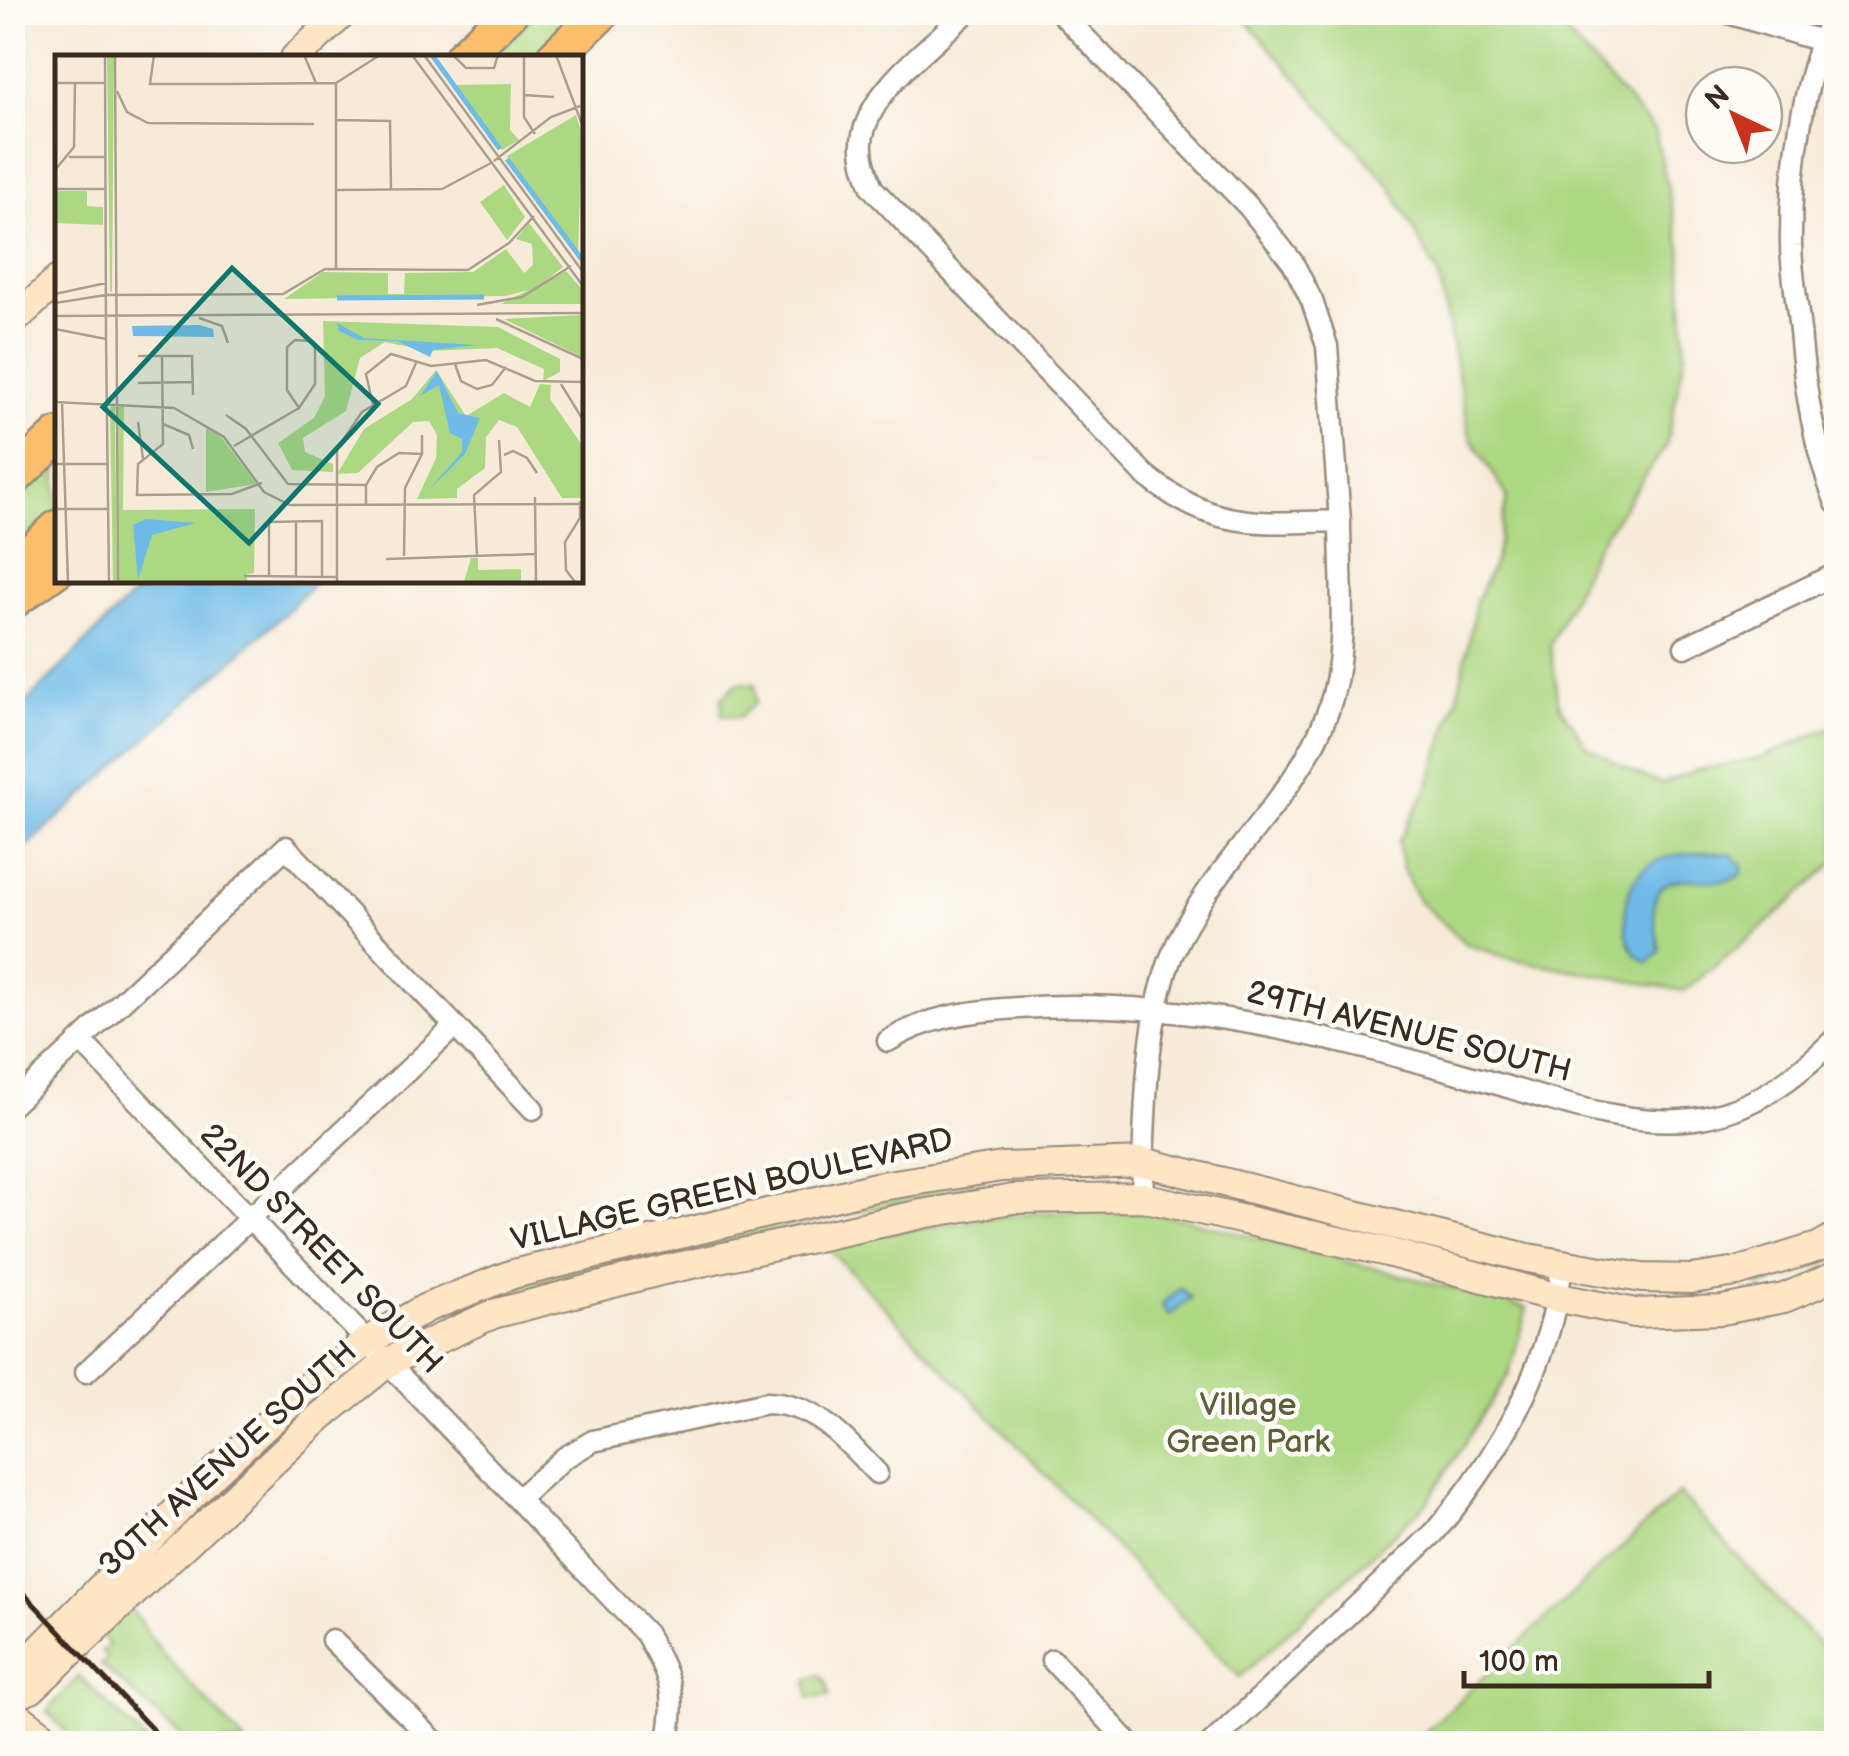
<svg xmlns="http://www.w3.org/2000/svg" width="1849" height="1756" font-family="'Balsamiq Sans',sans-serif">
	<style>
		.green { fill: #add883; stroke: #748150; stroke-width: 2.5 }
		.water { fill: #6ebbe8; stroke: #547283; stroke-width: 2.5 }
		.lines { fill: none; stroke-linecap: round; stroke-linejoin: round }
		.street-casing { stroke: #988a7b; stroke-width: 25 }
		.secondary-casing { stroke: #988a7b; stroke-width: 32 }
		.highway-casing { stroke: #988a7b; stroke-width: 40 }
		.street { stroke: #fff; stroke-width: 20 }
		.secondary { stroke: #fde5c5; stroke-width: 28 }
		.highway { stroke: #fabe6d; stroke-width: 35 }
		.rail { stroke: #3b2a1e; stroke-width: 5 }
		.labels { text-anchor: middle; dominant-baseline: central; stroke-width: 9; stroke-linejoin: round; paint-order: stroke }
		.street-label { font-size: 32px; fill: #3b2a1e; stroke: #fdfcf7 }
		.park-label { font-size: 32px; fill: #5d5e3c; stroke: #fdfcf7 }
		.inset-river { fill: none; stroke: #6ebbe8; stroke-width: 5 }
		.inset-road { fill: none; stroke: #ab9e8e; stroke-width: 2.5 }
		.view { fill: #0f766e; fill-opacity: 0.15; stroke: #0f766e; stroke-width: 5 }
		.inset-edge { fill: none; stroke: #3b2a1e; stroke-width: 5 }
	</style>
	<rect width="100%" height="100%" fill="#fdfcf7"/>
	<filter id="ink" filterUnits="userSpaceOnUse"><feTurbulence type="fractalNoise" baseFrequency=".01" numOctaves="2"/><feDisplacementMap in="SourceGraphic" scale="20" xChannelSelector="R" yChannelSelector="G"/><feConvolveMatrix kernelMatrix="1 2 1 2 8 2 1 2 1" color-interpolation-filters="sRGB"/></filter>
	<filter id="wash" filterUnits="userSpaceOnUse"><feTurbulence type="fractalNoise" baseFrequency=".0048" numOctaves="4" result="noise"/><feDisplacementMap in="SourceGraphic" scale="40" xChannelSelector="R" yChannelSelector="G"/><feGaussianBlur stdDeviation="2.25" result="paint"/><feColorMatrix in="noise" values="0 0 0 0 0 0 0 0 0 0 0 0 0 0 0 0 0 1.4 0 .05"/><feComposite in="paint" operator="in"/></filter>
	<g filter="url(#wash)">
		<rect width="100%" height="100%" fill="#f6ebd8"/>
		<path class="green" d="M536,13H587L539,57L488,58Z
			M1240,13H1548L1655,131L1681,248L1685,354L1666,446L1595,548L1550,645L1559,705L1587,746L1636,774L1662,784L1697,770L1759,759L1836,725V861L1762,928L1684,991L1508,958L1466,944L1418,900L1402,867L1398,842L1429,785L1459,692L1476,602L1495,560L1507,496L1470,436L1439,277L1391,187Z
			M57,463V511L13,553V505Z
			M738,683L755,684L756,702L740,717L722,715V697Z
			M988,1181L528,1291L459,1312L538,1277L932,1185Z
			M1246,1200L1533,1272L1529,1278L1246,1203Z
			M1082,1210L1144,1211L1188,1220L1527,1308L1509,1374L1426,1504L1240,1677L822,1242L1004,1216Z
			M1836,1245V1258L1760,1287L1756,1283L1758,1277Z
			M308,1402L249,1470L150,1563L146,1559L202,1498Z
			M1679,1493L1836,1663V1743H1414Z
			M129,1606L161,1652L245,1743H189L101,1665L107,1658L102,1652L109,1645L100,1633Z
			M819,1675L827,1683L829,1696L809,1698L807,1680Z
			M79,1676L84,1681L148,1743H76L47,1711Z"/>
		<path class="water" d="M157,580H317L284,614L13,859V716L132,596Z
			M1704,852L1731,854L1742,865V873C1722,895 1670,862 1656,896C1650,911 1658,935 1660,951L1648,963C1617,950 1620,889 1643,870C1660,855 1682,854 1704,852Z
			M1180,1288L1191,1298L1169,1316L1162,1305Z"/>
	</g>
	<g filter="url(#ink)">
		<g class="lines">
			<g class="street-casing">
				<path id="street" d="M967,12C933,45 873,87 863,135C859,153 866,170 872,188L1145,475C1214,531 1258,523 1340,521L1327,346L1312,301L1293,263L1249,207L1060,12
					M1725,12L1821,41
					M1833,12C1802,83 1790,169 1791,246C1792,274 1797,303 1800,331C1805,390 1814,448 1836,503
					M1685,647L1836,574
					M81,1041L646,1634C670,1678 678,1693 667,1744
					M888,1041C928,1016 972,1011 1018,1008C1174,997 1324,1035 1473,1077C1543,1096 1620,1128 1694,1119C1752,1112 1796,1077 1836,1038
					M12,1105L286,847L533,1109
					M1142,1197C1145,1122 1144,1025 1172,955C1209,864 1295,804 1328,711C1349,652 1340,583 1340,521
					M86,1372L455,1026
					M518,1499L564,1458L593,1441L766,1403C817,1404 844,1439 877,1473
					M332,1640L437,1744
					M1052,1660L1130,1744
					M1211,1744L1433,1534C1499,1457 1550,1367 1562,1266"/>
			</g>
			<g class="secondary-casing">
				<path id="secondary" d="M295,58L344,12
					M12,322L58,280
					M12,1678L215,1472L309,1386L368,1341L426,1308L513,1274L875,1187L1002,1167L1143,1162L1528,1258L1642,1278L1692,1279L1737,1272L1818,1247L1836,1237
					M12,1696L31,1689L320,1417L388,1362L493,1314L664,1270L922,1214L1013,1199L1142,1197L1387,1252L1559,1298L1635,1313L1722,1310L1784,1298L1836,1276
					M12,1712L54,1744"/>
			</g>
			<g class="highway-casing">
				<path id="highway" d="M462,58L510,12
					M554,58L602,12
					M12,479L58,436
					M12,570L58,528
					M12,601L58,568"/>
			</g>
			<use href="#street" class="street"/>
			<use href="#secondary" class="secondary"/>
			<use href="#highway" class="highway"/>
			<path class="rail" d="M12,1581L166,1744"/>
		</g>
	</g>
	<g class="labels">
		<g class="street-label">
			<text transform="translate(1409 1032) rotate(14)">29TH AVENUE SOUTH</text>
			<text transform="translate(732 1190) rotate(-13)">VILLAGE GREEN BOULEVARD</text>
			<text transform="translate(321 1249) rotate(46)">22ND STREET SOUTH</text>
			<text transform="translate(228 1459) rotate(-42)">30TH AVENUE SOUTH</text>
		</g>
		<g class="park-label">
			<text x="1248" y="1405">Village<tspan x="1248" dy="37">Green Park</tspan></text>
		</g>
	</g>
	<g transform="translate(55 55)">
		<rect width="528" height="528" fill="#f6ebd8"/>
		<path d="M52,0H59L57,237L55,236ZM456,29L455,75L464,85L447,95L399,30ZM521,60L527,79L523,198L452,101ZM449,130L470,162L452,185L425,147ZM0,136H32V151L48,152V170L0,168ZM474,168L508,212L482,233L450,241L229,244L268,217L333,218V239H349L350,218L418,217L451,194L469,218L478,210L477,189L461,184ZM511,216L527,234V249H446ZM527,260V302L449,264ZM268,266L443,272L505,304V317L488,326L489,314L442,293L374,296L330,287L305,303L291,356L248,383L250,397L278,409V417L237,415L223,388L259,363L270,341ZM381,315L411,361L449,338L475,352L485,329L496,330L495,344L527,390V443H507L462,372L444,365L431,382L430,413L402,434V443L362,444L381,403L382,380L374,366L358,367L303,418L282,419L309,374L357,344ZM69,349L68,455L200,454L199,518L192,519V527H64L63,352ZM60,351L62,527H58L55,352ZM151,372L167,383L201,429L151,437ZM416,503H423V515L466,514V527H409Z" fill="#add883"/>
		<path d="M282,268L309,283L421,290L378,295L375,302L342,286L303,285L284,276ZM144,270L158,274L159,282L78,281L77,271ZM382,316L403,358L425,363L410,399L371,438L407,397V384L395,378L384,330L365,341ZM91,464L141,468L97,480L83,525L78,470Z" fill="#6ebbe8"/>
		<path class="inset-river" d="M377,0L445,94M452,104L528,206M282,243L429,242"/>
		<path class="inset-road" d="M50,0L51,284M60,0L63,527M99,0L95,29H171L281,28L325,0M249,0L261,28M357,0L528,231M369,0L528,217M398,0L411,13H439L443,0M469,0V62L480,79M501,0L528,72M0,28H50M281,28V215M62,36L72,57L93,68L259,69M469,40L499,42M281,65L335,66L336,135M14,102H51M439,106L496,62L525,51M0,115L19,92L20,28M0,134H50M282,135L387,134L436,108M0,239L51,228M51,240L228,239L270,214L413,215L454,188L479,161M0,248L51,240M422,250L467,242L516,211M0,261L528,258M144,263L167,271L173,288M441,264L528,304M0,274L51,284M51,284L54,527M240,285L256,286L260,293V329L244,353L232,335V292ZM83,301H137L138,340M107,301L108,389L83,409L82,440L177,439L207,428M400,309L406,326L422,334L437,330L451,312M83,328L137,327M506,329L528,365M0,347L119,353L169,382L209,437L235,450L528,449M7,347L13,527M318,350L311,319L336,299L376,311L431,305L480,326L528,327M171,360L191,374L233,429L311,430M83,367L88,404M108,369L134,380L138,394M179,391L244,353M449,400L458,396L472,403L482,418M0,409H54M480,442L481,527M311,451V430L322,412L344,398L367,399M0,454H54M422,500L419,440L446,417L444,385M349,501L350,433L367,399V380M331,504L481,499M189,521L282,522M214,522V467L267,466V522M241,522V467M282,527V394L307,357L351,331L361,308M520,527L511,515L510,487L525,463V446"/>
		<path class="view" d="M177,213L323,349L194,488L48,352Z"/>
		<rect width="528" height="528" class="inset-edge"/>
	</g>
	<rect width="1849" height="1756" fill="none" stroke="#fdfcf7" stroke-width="50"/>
	<g transform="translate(1734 115) rotate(317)"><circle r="48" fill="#fdfcf7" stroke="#afa8a0" stroke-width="2.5"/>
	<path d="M0-8L18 38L0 25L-18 38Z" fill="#c8321e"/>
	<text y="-15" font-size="28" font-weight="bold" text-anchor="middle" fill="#3b2a1e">N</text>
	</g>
	<path d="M1464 1671v15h245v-15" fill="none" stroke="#3b2a1e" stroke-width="5"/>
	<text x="1479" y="1671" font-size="30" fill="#3b2a1e" stroke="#fdfcf7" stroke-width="8" paint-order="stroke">100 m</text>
</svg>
